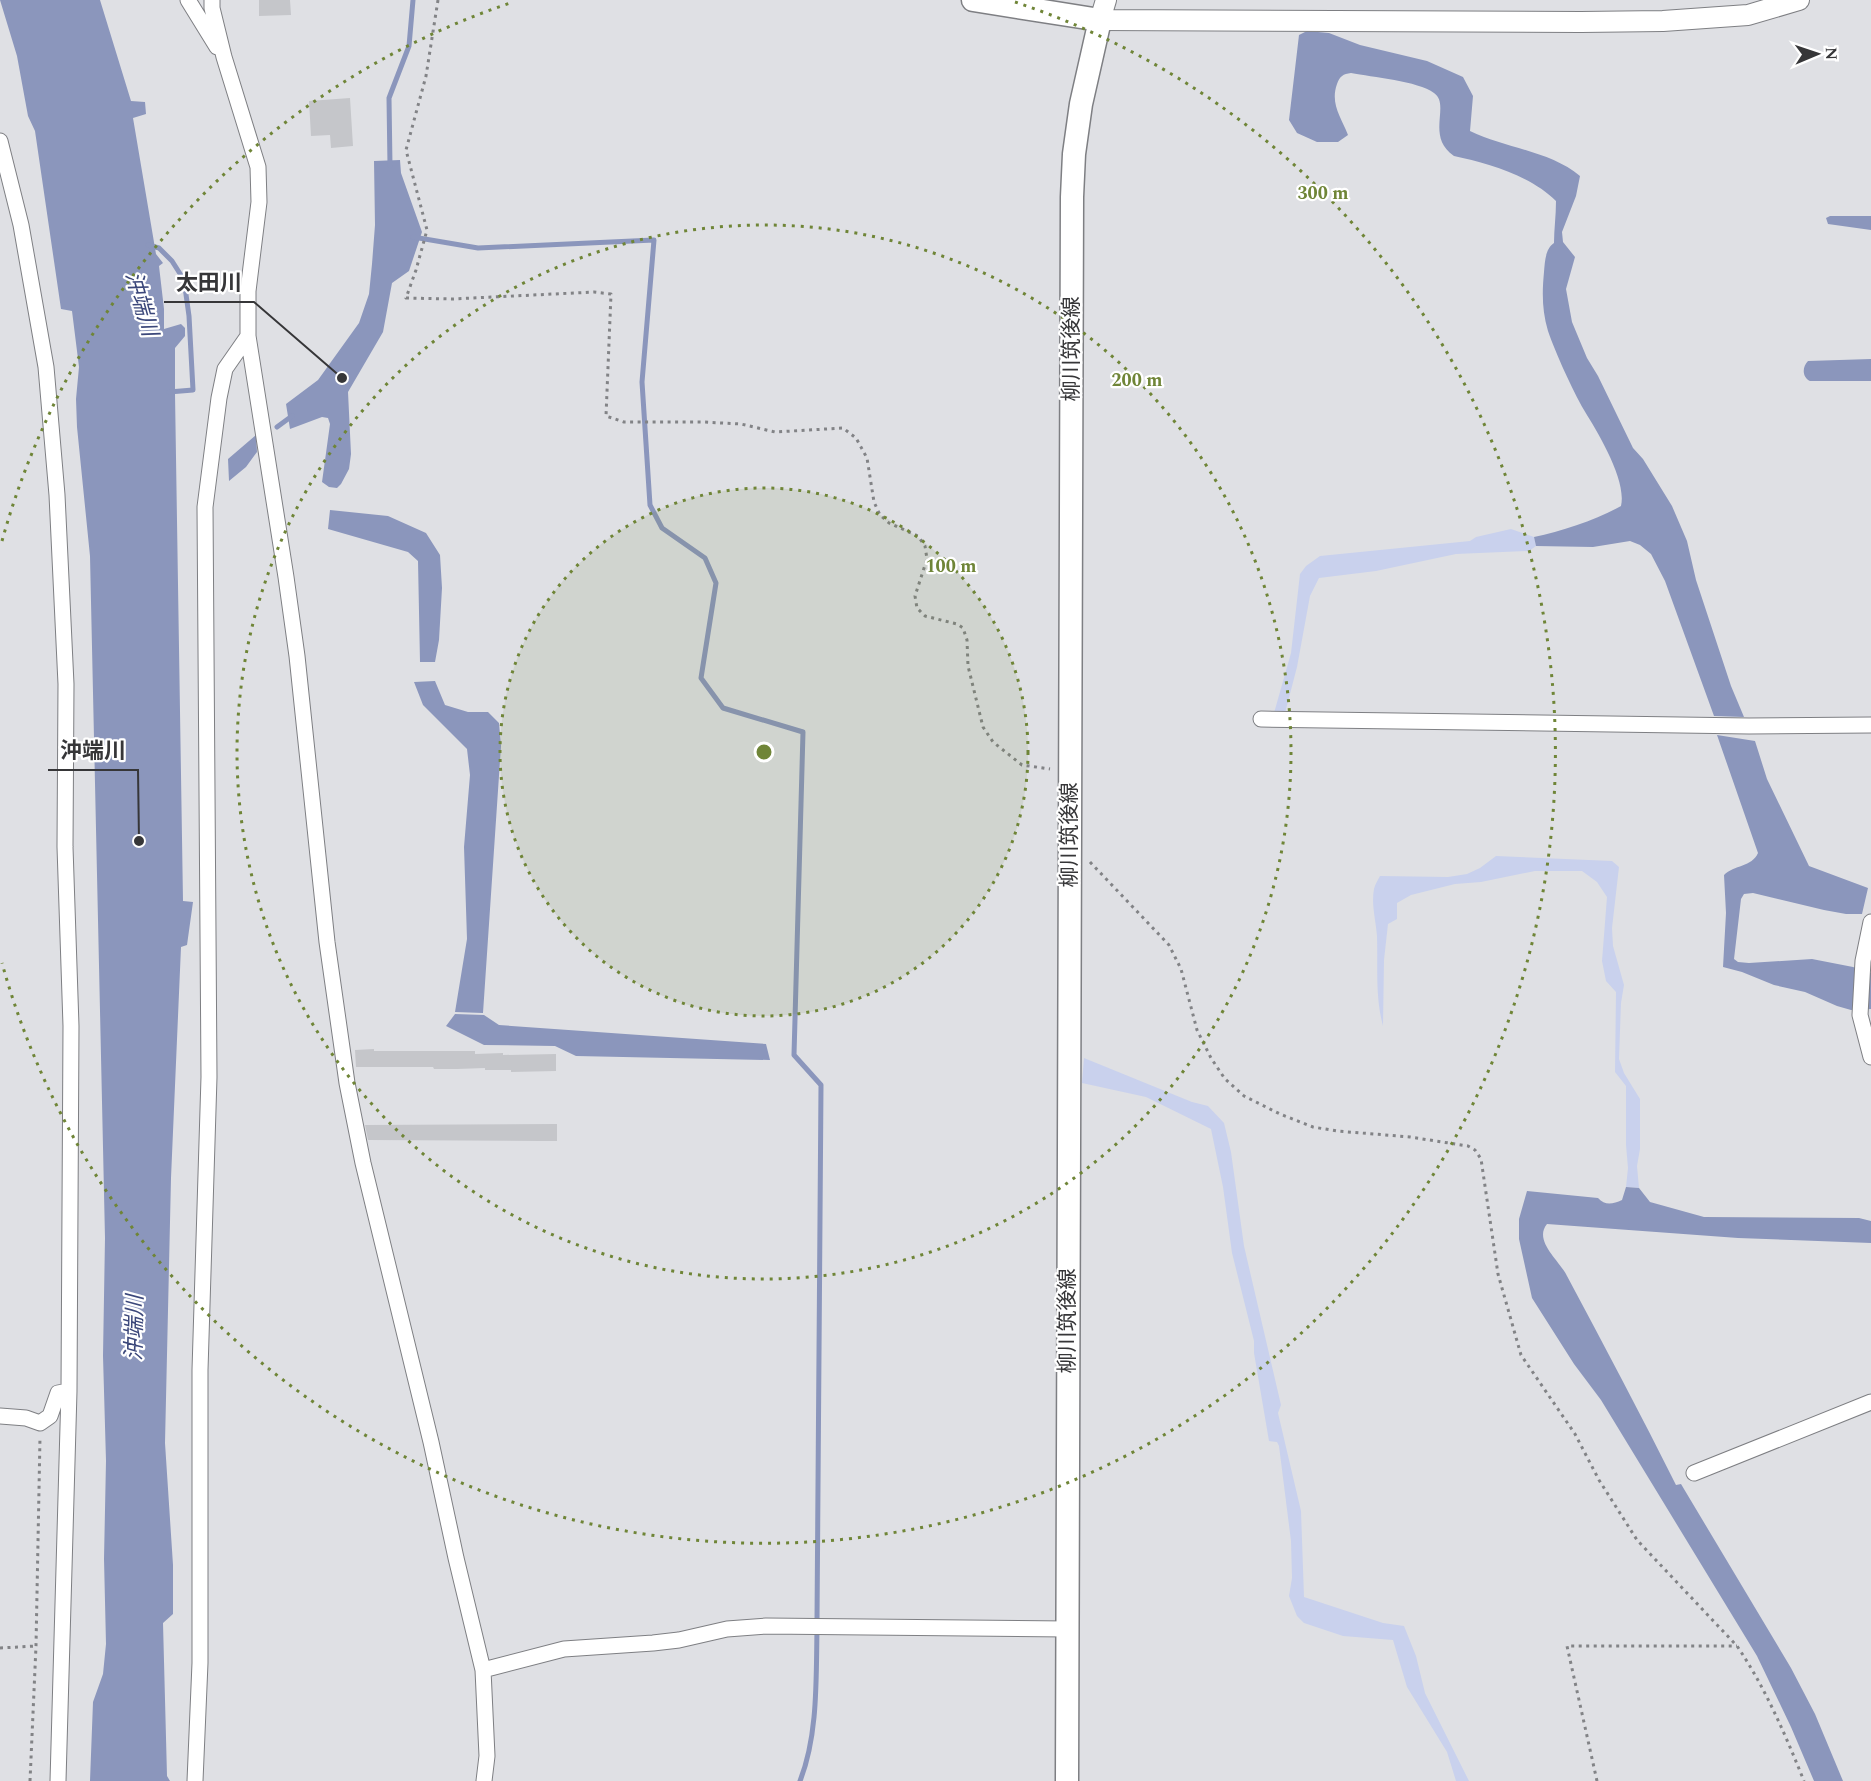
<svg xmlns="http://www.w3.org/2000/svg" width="1871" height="1781" font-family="Spectral,'Noto Sans JP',serif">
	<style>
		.green { fill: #c9d1ed }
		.water { fill: #8b96bc }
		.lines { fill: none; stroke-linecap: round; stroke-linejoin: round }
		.stream { stroke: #8b96bc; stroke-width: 5 }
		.building { fill: #c5c6ca }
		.minor-casing { stroke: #7e7f83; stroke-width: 17 }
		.tertiary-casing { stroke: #7e7f83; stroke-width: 22 }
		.secondary-casing { stroke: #7e7f83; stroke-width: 25 }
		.path { stroke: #828386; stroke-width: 3; stroke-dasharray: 3 4.5; stroke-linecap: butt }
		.minor { stroke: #fff; stroke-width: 15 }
		.tertiary { stroke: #fff; stroke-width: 20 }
		.secondary { stroke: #fff; stroke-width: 22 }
		.ring { fill: none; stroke: #6f8537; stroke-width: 3; stroke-dasharray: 3 6 }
		.labels { text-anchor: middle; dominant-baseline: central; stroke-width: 4.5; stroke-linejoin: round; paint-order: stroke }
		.street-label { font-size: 21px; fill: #363638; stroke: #fff }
		.water-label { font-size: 22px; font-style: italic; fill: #3b477a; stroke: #fff }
		.centre { fill: #6f8537; stroke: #fff; stroke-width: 3 }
		.ring-label { font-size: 18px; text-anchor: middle; font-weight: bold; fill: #6f8537; stroke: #fff; stroke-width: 4.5; stroke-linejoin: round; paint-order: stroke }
		.leader { fill: none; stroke: #363638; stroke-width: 2 }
		.callout-dot { fill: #363638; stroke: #fff; stroke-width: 2 }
		.callout-label { font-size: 22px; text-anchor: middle; font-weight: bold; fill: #363638; stroke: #fff; stroke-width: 4.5; stroke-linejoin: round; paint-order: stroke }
	</style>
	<rect width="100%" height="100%" fill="#dfe0e4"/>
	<path class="green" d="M1511,529L1534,537L1536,546L1529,551L1456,554L1376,571L1319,578L1310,596L1297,667L1285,713H1274L1291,653L1300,574L1306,566L1320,556L1470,541L1476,537Z
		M1496,856L1612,861L1619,867L1612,928L1613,946L1624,985L1621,1003L1619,1059L1624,1073L1640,1099V1149L1637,1166L1639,1188L1626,1187L1628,1168L1626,1145V1086L1615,1072L1616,992L1606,981L1602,961L1607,897L1597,882L1582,871H1535L1481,882L1455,884L1411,895L1397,903V919L1388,924L1384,960L1383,1026C1375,996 1378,967 1377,936C1376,921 1371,904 1374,889C1375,884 1378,880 1380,876L1448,877L1467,874L1480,868Z
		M1084,1058L1192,1102L1208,1106L1224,1123L1231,1152L1244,1246L1281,1405L1278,1413L1301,1511L1304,1597L1383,1623L1404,1626L1416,1656L1425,1693L1469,1781H1456L1447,1752L1407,1687L1393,1640L1343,1636L1304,1623L1297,1616L1289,1596L1292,1578L1291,1541L1279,1446L1277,1442L1269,1441L1254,1353V1341L1232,1253L1223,1187L1211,1129L1146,1097L1082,1083Z"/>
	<path class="water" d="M0,0H100L131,101L145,102L146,114L133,118L156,254L163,263L159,266L164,309V329L181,324L185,328V336L175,348V394L183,901L193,902L187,945L181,947L171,1178L165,1443L173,1565V1614L163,1623L167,1776L170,1781H90L93,1702L103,1674L106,1644L104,1559L106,1461L103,1356L105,1238L90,556L77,427L76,399L79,367L72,311L61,309L35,131L28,116L17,56Z
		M1307,31L1329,33L1360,45L1427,61L1463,77L1473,96L1470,131C1505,148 1550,151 1580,176L1576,196L1562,232L1563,242L1575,257L1566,289L1572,322L1587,358L1598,376L1633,448L1643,459L1672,506L1687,541L1696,580L1731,686L1744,717L1714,716L1665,581L1651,554L1640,545L1630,541L1593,547L1536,546L1534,537C1562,531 1596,520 1621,506C1627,480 1598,433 1584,410C1572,389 1556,354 1548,331C1542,311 1542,293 1544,272C1545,262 1545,249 1554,243C1554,229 1556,216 1556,201C1531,176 1488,163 1454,156C1425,136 1451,105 1434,93C1418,81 1372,77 1351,73C1343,74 1340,76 1337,84C1330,104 1341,117 1348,135L1338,142H1317L1297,133L1289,120L1299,35Z
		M400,160L401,173L422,232L409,271L392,283L383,332L348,392L351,454L349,469L341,484L337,488L329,487L322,482L330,424L328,418L322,417L290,429L286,404L318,380L359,323L369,294L372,264L375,225L374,161Z
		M1830,216H1871V230L1828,224L1826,218Z
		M1871,359V381H1810C1802,377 1802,367 1808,361Z
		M256,435L257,452L246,467L229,481L228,459Z
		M330,510L388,516L426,533L440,555L442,588L439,640L435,662H420L418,561L408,552L328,529Z
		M435,681L445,705L468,712H488L499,723L501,746L483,1013L455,1012L467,939L464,847L470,775L467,749L423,705L414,682Z
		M1717,735L1755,741L1767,779L1809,866L1868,888L1862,914H1846L1824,910L1753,893L1744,894L1741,899L1734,959L1738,962L1749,963L1812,959L1853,967L1871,973V1009L1851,1010L1837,1006L1805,992L1774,985L1742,972L1723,967L1726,913L1724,875C1734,865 1752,867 1758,853Z
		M455,1014L484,1015L499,1025L766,1044L770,1060L576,1056L555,1046L484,1045L446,1026Z
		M1626,1187L1639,1188L1650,1202L1704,1217L1859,1218L1871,1221V1243L1738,1238L1547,1224C1533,1241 1560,1261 1567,1276C1604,1345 1641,1415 1676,1485L1681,1484L1791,1668L1815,1714L1843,1781H1814L1791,1727L1757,1656L1601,1400L1574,1364L1532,1298L1519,1239V1219L1527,1191L1598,1198C1605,1206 1613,1204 1622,1200Z"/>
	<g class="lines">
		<path class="stream" d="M390,166L389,98L409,46L413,0
			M413,237L478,248L654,240L642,382L650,505L662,528L705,558L716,583L701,678L723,708L803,732L794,1055L821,1085L817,1621
			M148,245L159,248L172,261L184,280L189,316L193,390L169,392
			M277,427L292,416
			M800,1781C818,1736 816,1679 817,1630"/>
	</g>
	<path class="building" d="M259,0H290L291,15L259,16Z
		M350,98L353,146L331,148L330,135L311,136L309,101Z
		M374,1049V1051H475V1054L503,1053V1055L556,1054V1071L511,1072V1070H485V1068L457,1069H434L433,1067H356L355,1050Z
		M557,1124V1141H541L368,1140L365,1125Z"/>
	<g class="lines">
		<g class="minor-casing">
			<path id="minor" d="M188,0L217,47
				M212,0V8L224,57L258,167L259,202L248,291V336L286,577L297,656L327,942L347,1083L363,1163L431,1442L456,1558L483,1670L487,1756L484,1781
				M0,141L21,225L46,367L57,495L66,684L65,847L71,1026L69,1391L58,1781
				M1261,719L1749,726L1871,725
				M1871,922L1863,961L1860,1015L1871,1057
				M0,1416L26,1418L40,1423L50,1416L58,1393L69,1391
				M1694,1473L1871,1402
				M483,1670L564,1649L653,1643L679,1640L727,1629L766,1626L1068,1629
				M195,1781L200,1663V1370L209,1077L205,507L219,398L225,369L248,336"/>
		</g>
		<g class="tertiary-casing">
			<path id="tertiary" d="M1106,0L1100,20L1581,22L1663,21L1748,15L1799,0"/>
		</g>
		<g class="secondary-casing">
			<path id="secondary" d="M973,0L1100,20L1081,104L1074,154L1072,197L1067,1781"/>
		</g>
		<path class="path" d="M438,0L426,76L406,150L427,230L416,270L406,298L453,299L594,292L611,294L606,416L624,422H703L741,424L775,432L843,428L856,438L867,458L874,502L880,515L889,523L918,536L925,546L927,559L915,596L917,608L925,616L957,624L963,628L967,640L968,666L983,727L993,742L1022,765L1050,769
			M1090,862L1169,945L1181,969L1197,1030L1211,1058L1225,1079L1244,1096L1280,1114L1313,1127L1337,1131L1410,1137L1468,1146L1475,1150L1481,1159L1498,1274L1521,1355L1575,1434L1599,1480L1637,1540L1737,1646C1765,1687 1785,1734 1804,1781
			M0,1648L36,1646
			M30,1781L36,1646L40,1437
			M1597,1781L1567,1646H1737"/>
		<use href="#minor" class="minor"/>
		<use href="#tertiary" class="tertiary"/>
		<use href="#secondary" class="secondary"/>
	</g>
	<circle cx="764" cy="752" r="264" fill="#6f8537" fill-opacity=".12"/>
	<g class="ring">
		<circle cx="764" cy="752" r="264"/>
		<circle cx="764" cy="752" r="527"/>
		<path d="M2 541A791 791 0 0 1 513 2M1015 2A791 791 0 1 1 2 963"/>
	</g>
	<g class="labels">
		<g class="street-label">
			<text transform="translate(1072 349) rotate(-90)">柳川筑後線</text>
			<text transform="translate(1070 835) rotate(-90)">柳川筑後線</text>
			<text transform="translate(1068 1321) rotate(-90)">柳川筑後線</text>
		</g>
		<g class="water-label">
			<text transform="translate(141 304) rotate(74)">沖端川</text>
			<text transform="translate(135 1328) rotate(-89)">沖端川</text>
		</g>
	</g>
	<circle cx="764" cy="752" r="9" class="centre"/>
	<g class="ring-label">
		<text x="1323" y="199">300 m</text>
		<text x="1137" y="386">200 m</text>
		<text x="951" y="572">100 m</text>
	</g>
	<path class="leader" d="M342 378L254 302H164M139 841L138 770H48"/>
	<g class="callout-dot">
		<circle cx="342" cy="378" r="6"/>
		<circle cx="139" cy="841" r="6"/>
	</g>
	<g class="callout-label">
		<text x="209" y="290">太田川</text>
		<text x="93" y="758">沖端川</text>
	</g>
	<g transform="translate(1817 54) rotate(88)" stroke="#ffffff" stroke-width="4.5" paint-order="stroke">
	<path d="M0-4.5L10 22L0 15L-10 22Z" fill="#363638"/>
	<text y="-9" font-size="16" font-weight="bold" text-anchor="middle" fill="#363638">N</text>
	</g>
</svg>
